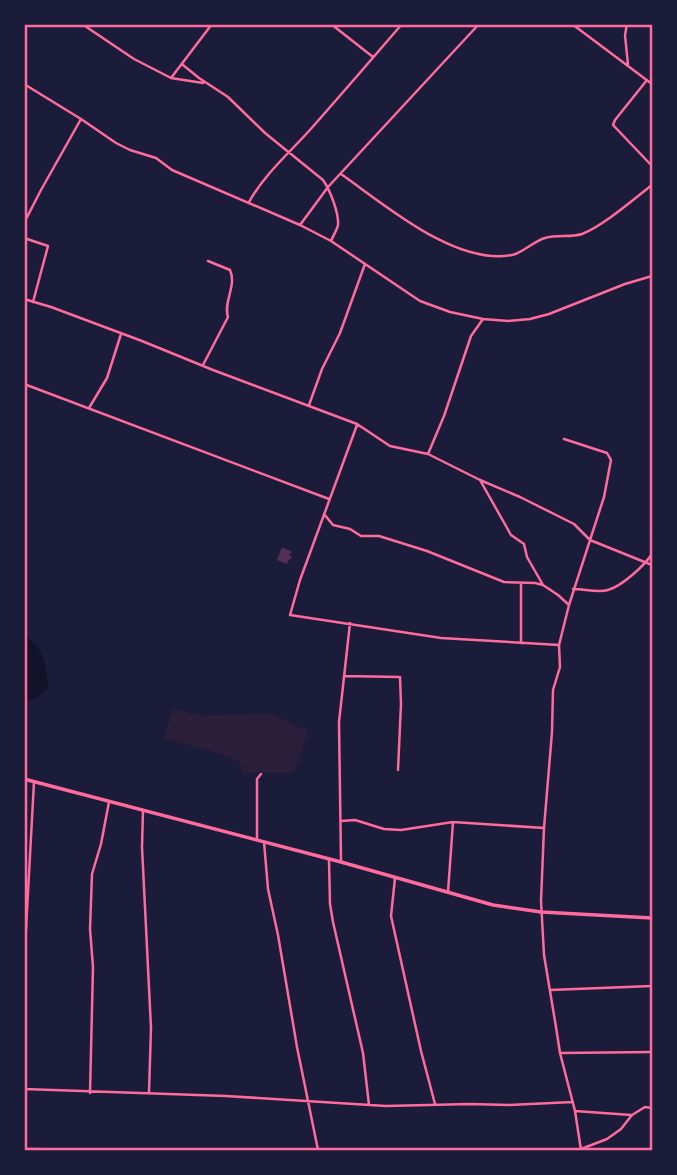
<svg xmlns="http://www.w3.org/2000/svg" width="677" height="1175" font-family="'Roboto Condensed',sans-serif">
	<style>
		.green { fill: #2a1e3b }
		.water { fill: #12122b }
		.building { fill: #542f53 }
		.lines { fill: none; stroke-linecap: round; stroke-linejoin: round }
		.minor { stroke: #ff6b9d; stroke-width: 2.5 }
		.tertiary { stroke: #ff6b9d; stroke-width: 3.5 }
		.neatline { fill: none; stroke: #ff6b9d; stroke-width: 2.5 }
	</style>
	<rect width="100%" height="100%" fill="#1b1b3a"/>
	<path class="green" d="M172,709L201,715L272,714L308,731L294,773H242L240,762L211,751L164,739Z"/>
	<path class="water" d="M25,635C45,651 46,664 48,688L34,699L25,700Z"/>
	<path class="building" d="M282,547L292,552L289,555L292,556L290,560L289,559L287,564L277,560Z"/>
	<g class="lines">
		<path class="minor" d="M82,24L134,59L171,78L203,83
			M331,24L373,57
			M572,24L652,84
			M627,24L625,35L628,65
			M183,65L199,78L228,97L265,133L323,180C330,190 339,213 338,225C337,230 333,236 331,241L420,301L450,312L483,319
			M171,78L212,24
			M647,80L615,120L613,125L652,166
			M24,84L81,119L116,143L130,150L156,158L172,170L300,225L331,241
			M341,174C384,204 455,266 512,255C521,254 534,241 545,238C557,234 570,238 582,234C603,226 634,199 652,185
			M249,202C264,175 288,154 309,131C340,96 371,60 402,24
			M24,223L41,190L81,119
			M300,225L328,187L479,24
			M24,238L48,246L33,302
			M24,299L51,307L142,341L213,370L357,424L390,446L428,454L480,480L520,497L574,524L590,540L652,565
			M203,365L228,317C223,302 237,286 230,270L208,261
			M24,384L329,499
			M309,405L322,369L340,333L365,264
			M89,408L107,378L121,334
			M357,425L300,580L290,615L441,638L559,645
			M564,439L607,453L611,460L604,497L569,605L559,645L560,667L553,690L552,732L544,828L541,901L544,955L556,1027L560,1053L575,1111L581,1150
			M428,454L444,416L471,336L483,319L508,321L530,319L549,314L625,284L652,276
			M480,480L511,535L524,544L527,557L543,585
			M324,514L333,525L350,529L361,536H379L427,551L504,582L535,583L543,585L558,595L569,605
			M652,522L651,530L652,542
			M573,589C584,589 598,593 608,590C622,586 644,566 652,554
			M521,643V583
			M344,676L400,677L401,704L398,770
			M143,810L142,847L151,1028L149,1092
			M341,821L355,820L384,829L401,830L453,822L544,828
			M257,839V779L261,774
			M264,842L268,889L278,935L297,1047L318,1150
			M329,860L330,904L333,922L363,1053L369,1105
			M341,861L339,722L350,623
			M395,878L391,916L421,1051L435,1104
			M448,892L453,822
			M24,966L34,782
			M550,990L652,986
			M560,1053L652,1052
			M24,1089L226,1096L386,1106L470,1104L509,1105L573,1102
			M90,1093L93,967L90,929L92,874L101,844L109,802
			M575,1111L631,1115
			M24,1113V1121
			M24,1149L128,1150
			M581,1149L607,1139L621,1129L632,1115L645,1107L652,1108"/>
		<path class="tertiary" d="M24,779L341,862L493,905L541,912L652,918"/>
	</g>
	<rect width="677" height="1175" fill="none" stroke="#1b1b3a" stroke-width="52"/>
	<rect x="26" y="26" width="625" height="1123" class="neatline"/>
</svg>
